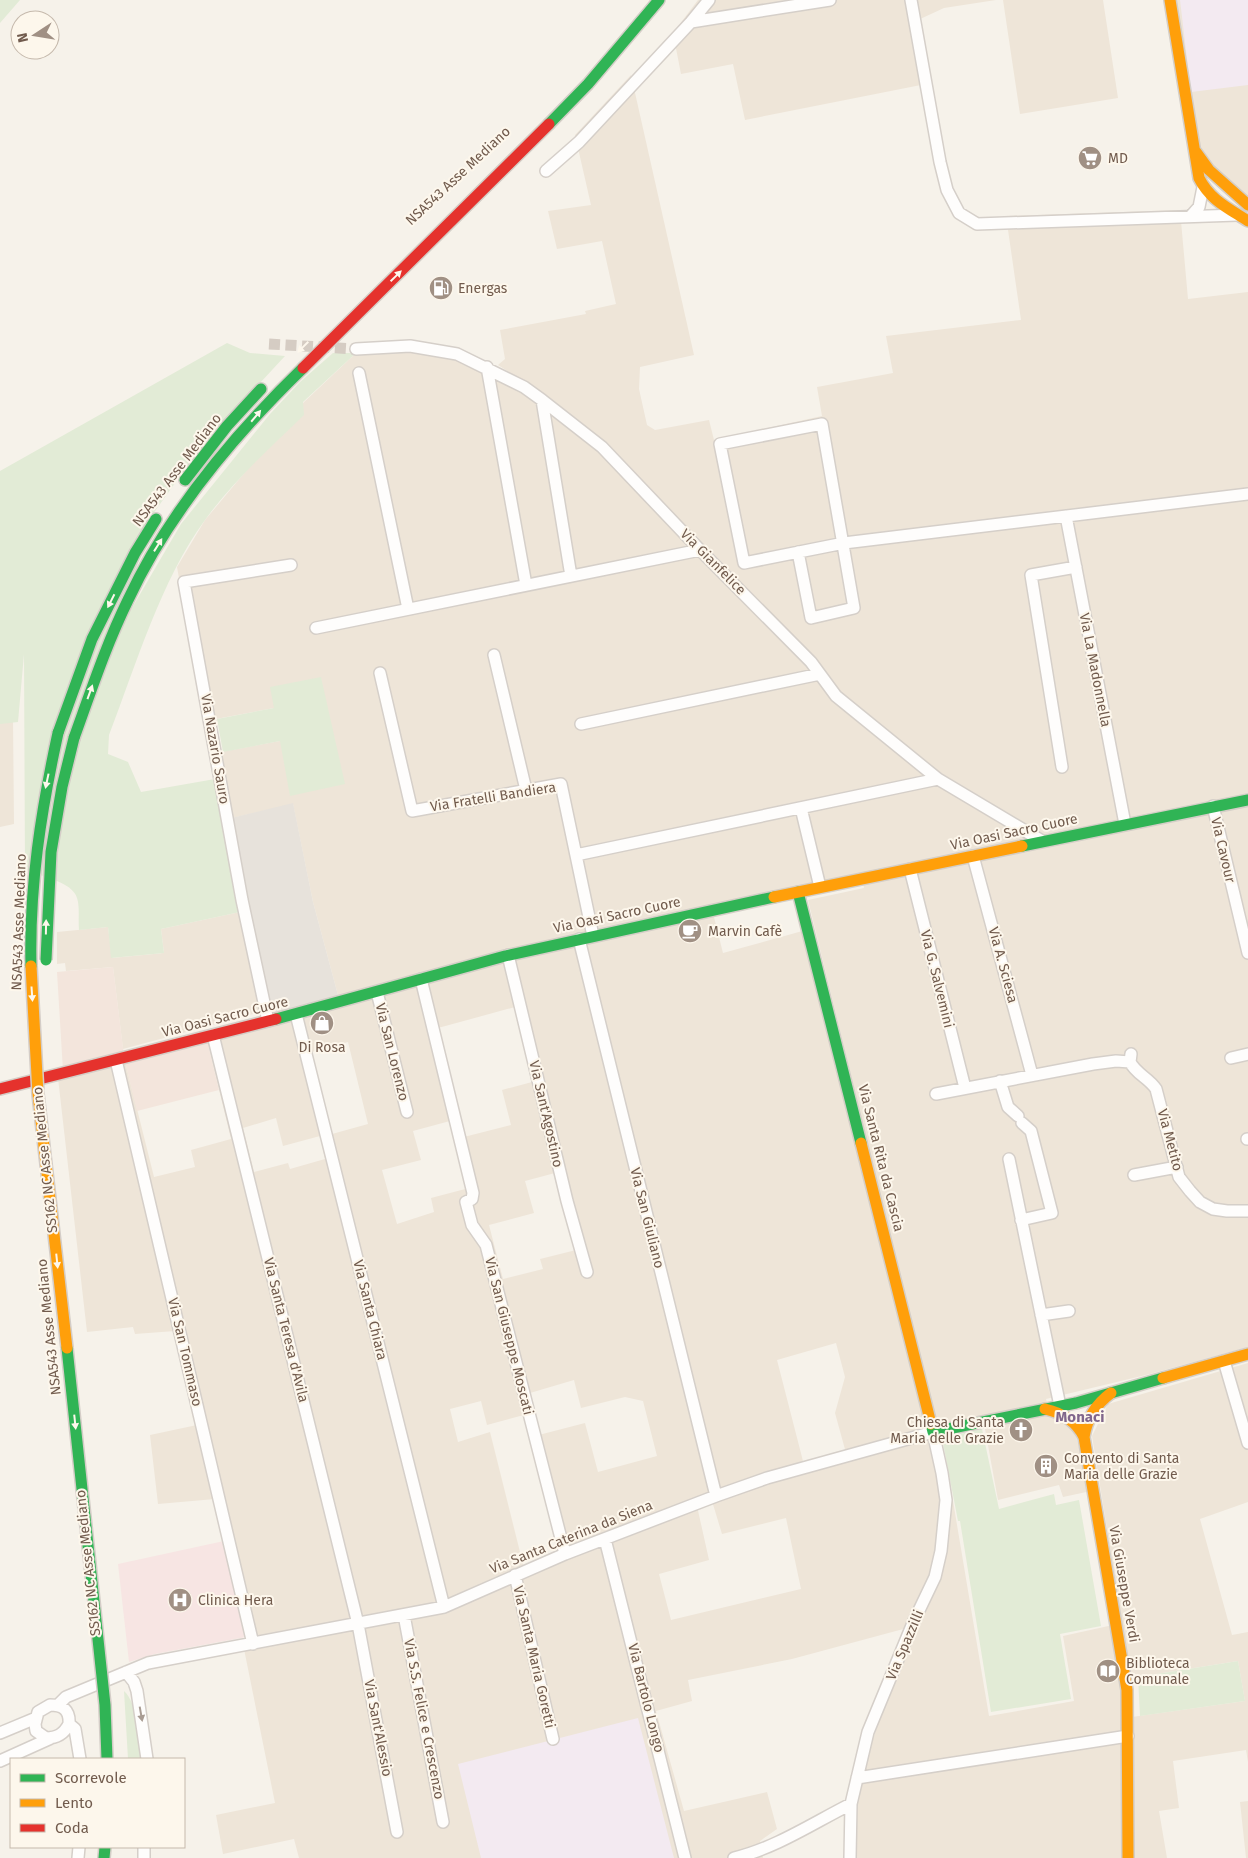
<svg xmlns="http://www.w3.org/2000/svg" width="1248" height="1858" font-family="'Fira Sans',sans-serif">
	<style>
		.residential { fill: #eee5d8; fill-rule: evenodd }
		.commercial { fill: #f3e5dc }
		.industrial { fill: #e7e2db }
		.education { fill: #f3eaf1 }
		.medical { fill: #f7e5e3 }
		.green { fill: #e2ebd6 }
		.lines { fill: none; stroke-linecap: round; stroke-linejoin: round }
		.street-tunnel { stroke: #d5ccc3; stroke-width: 11; stroke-dasharray: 11 5.5; stroke-linecap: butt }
		.street-casing { stroke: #d5cfc9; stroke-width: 14 }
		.fast-casing { stroke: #d4cec7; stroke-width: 14 }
		.slow-casing { stroke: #d4cec7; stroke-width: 14 }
		.jam-casing { stroke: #d4cec7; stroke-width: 14 }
		.street { stroke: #fefdfc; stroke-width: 11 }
		.fast { stroke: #30b455; stroke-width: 11 }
		.slow { stroke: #ff9f0a; stroke-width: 11 }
		.jam { stroke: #e5322d; stroke-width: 11 }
		.fast-bridge-casing { stroke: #d4cdc7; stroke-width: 14; stroke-linecap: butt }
		.slow-bridge-casing { stroke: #d4cdc7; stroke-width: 14; stroke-linecap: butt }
		.fast-bridge { stroke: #30b455; stroke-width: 11 }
		.slow-bridge { stroke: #ff9f0a; stroke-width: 11 }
		.oneway { fill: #fdf7ec }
		.oneway2 { fill: #a99c93 }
		.labels { text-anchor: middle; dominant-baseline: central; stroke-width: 4; stroke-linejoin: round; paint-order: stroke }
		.poi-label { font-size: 14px; fill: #715b4d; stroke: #fdf7ec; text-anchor: start }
		.street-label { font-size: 14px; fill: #715b4d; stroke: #fdf7ec }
		.neighbourhood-label { font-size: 15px; font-weight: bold; fill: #80668c; stroke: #fdf7ec }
	</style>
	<rect width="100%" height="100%" fill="#f6f2ea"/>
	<path class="residential" d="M698,0H996L944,8L918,20L931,83L745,120L733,64L681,74L673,33Z
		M1003,0H1103L1118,98L1020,114Z
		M1174,0H1248V202L1198,151Z
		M631,75L694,355L640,367L639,389L647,425L655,430L709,420L714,440L822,416L817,387L893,373L886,336L1021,320L1006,216L1180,210L1188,299L1248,292V796L1042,838L941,777L839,693L815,660L607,445L526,383L498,365L505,359L500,330L586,314L585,311L616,304L602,241L557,249L548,211L591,205L575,135Z
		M356,353H422L454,358L520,390L599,452L807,665L831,700L999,823L1036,841L339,999L313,902L293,804L223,820L210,754L280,741L274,708L205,721L177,567L205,520L303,403Z
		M13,719L14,824L0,827V722Z
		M1248,803V1347L1150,1374L1046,1399L1050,1415L1074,1429L1091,1491L1063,1497L1059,1485L998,1500L983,1418L937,1427L808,900L864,888L863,881Z
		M240,912L261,1012L123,1049L113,967L66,971L65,963L57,964V932L108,927L112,958L164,953L161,929Z
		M713,913L723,953L806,930L929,1430L846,1453L835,1413L845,1377L836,1343L777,1360L804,1465L560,1553L531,1437L585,1423L598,1472L657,1456L643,1401L625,1397L581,1408L574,1380L530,1393L535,1412L487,1425L481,1401L450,1409L458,1442L490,1432L524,1568L447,1603L248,1642L215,1499L158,1504L150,1435L197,1425L175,1331L135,1334L133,1327L87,1332L58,1078L125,1061L154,1177L195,1167L191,1150L231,1139L207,1040L428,981ZM515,1007L532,1082L502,1090L511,1125L456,1139L469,1188L431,1198L434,1212L397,1224L382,1170L421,1160L413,1131L461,1118L438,1028ZM348,1042L368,1124L332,1134L312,1052ZM276,1118L283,1146L320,1136L325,1159L290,1169L288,1163L254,1172L243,1128ZM555,1173L576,1250L540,1259L543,1269L503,1279L489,1225L534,1213L525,1181Z
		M1248,1363V1502L1200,1519L1232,1635L1248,1632V1762L1246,1750L1173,1761L1179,1808L1159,1811L1167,1858H1130L1132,1717L1245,1701L1238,1661L1131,1678L1092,1436L1108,1404Z
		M931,1436L943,1500L932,1576L907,1628L792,1659L688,1680L692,1701L656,1711L684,1811L767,1792L777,1829L760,1841L763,1858H299L294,1839L223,1854L216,1815L275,1803L244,1649L446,1610L525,1574L697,1506L709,1560L659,1574L671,1620L801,1589L786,1518L722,1534L712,1501L771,1480Z
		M953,1501L989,1716L1074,1701L1063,1636L1113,1625L1125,1688V1858H854L858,1797L873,1739L886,1701L937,1577L949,1502Z
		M1248,1801V1858H1246L1240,1802Z"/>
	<path class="commercial" d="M113,967L124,1056L63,1071L57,972Z
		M207,1040L219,1090L137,1111L125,1061Z"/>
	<path class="industrial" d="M293,803L313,902L339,999L263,1019L223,820Z"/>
	<path class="education" d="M1180,0H1248V85L1191,92Z
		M638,1718L674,1858H481L458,1764Z"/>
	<path class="medical" d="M224,1541L246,1637L155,1654L129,1662L118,1564Z"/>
	<path class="green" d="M0,0H20L0,23Z
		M227,343L250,353L285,356L222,424L188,465L145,525L129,613L181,524L270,414L300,382L333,353H356L303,402L304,415C270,448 233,481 205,520C161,580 136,665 109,735L108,754L128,762L141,792L215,779L240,912L161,929L164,953L111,958L108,927L79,930C78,920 80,907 77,898C73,882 39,875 25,871L24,654L18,722L0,724V471Z
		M321,677L345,784L290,796L280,741L223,752L217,719L274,708L270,687Z
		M982,1429L999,1509L1054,1494L1056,1505L1079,1500L1101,1626L1060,1634L1071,1699L991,1712L960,1521H958L942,1438Z
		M1238,1661L1245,1701L1140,1716L1138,1677Z
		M124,1691C138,1703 139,1741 142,1759H128Z"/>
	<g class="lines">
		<path class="street-tunnel" d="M269,344L356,349"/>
		<g class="street-casing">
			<path id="street" d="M911,0L940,162L947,190L959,213L977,224L1237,215
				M691,22L830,0
				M546,171L579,142L691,22L709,0
				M1191,216L1199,207L1203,187
				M356,349L410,346L457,354L524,387L542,400L602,447L700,550L811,662L836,696L938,779L1042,841
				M487,367L526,585
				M359,373L408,609
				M542,400L571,576
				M1066,516L1125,824
				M798,552L811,618L854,608L822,424L720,444L744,563L844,543L1248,494
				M316,628L700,550
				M494,655L526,790
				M380,673L412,811L561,784L593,936
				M581,724L820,674
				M1062,767L1031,575L1076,567
				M1213,806L1248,953
				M801,808L820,887
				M576,855L938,779
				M973,856L1032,1075
				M910,869L965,1088
				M579,939L716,1496
				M508,955L567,1201L587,1272
				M421,979L473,1193L472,1199L466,1202L472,1225L486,1245L565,1554
				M377,992L407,1112
				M296,1014L444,1607
				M268,1021L242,900L184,582L291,565
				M213,1035L358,1624L397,1832
				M1131,1054L1130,1062C1136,1074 1149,1078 1156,1089L1179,1177L1190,1191L1200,1202L1213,1209L1227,1211H1248
				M1231,1058L1248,1054
				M116,1060L253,1644
				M1000,1081L1008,1107L1018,1116
				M936,1094L1093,1064L1116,1061L1130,1062
				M1247,1139H1248
				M1009,1159L1060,1406
				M1134,1175L1177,1167
				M1021,1220L1052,1213L1031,1131L1022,1123
				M1041,1315L1069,1311
				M1224,1361L1248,1443
				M605,1539L685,1858
				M515,1575L553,1739
				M404,1615L443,1822
				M126,1672L134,1682L137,1691L147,1759
				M50,1705C63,1705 70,1710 69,1724C64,1734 57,1738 46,1738L36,1731L35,1724L38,1712Z
				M58,1705L66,1697L148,1663L444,1607L565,1554L716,1496L767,1478L933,1432L942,1473L946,1500L941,1551L935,1577L913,1623L868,1732L851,1804L850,1858
				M69,1724L75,1729L80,1759
				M0,1733L36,1718
				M0,1761L51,1738
				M857,1778L1128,1736
				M78,1858L79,1847
				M144,1858V1847
				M734,1858C776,1848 813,1823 851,1804"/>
		</g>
		<g class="fast-casing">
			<path id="fast" d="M549,124L588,84L659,0
				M185,480L227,426L261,389
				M58,733L92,639L135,553L156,519
				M74,738C91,691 106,645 128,600C168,514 235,434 303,368
				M1022,846L1248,800
				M798,892L861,1143
				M276,1019L505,956L774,897
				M931,1424L933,1432L1076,1403L1163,1378
				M104,1858L105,1847"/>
		</g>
		<g class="slow-casing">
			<path id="slow" d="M1170,0L1199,178C1210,200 1228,208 1248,221
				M1196,152L1209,170L1248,205
				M774,897L1022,846
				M861,1143L931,1424
				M1163,1378L1248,1354
				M1045,1409C1063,1413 1076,1421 1084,1437L1127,1690L1128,1858
				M1084,1437C1087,1419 1096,1404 1111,1393"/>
		</g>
		<g class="jam-casing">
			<path id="jam" d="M303,368L549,124
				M0,1089L276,1019"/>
		</g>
		<use href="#street" class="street"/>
		<use href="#fast" class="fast"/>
		<use href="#slow" class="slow"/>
		<use href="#jam" class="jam"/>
		<g class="fast-bridge-casing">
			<path id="fast-bridge" d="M46,960L51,852L62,787L74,738
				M31,966C29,887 41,811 58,733
				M67,1348L105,1705L107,1759"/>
		</g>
		<g class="slow-bridge-casing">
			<path id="slow-bridge" d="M31,966L38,1094L67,1348"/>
		</g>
		<use href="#fast-bridge" class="fast-bridge"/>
		<use href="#slow-bridge" class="slow-bridge"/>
	</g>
	<defs><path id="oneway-solid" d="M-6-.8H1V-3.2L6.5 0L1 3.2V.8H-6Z" transform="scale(1.25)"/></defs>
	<g class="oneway">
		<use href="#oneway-solid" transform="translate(396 276) rotate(-44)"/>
		<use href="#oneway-solid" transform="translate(303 347) rotate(135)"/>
		<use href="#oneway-solid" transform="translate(256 416) rotate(-50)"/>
		<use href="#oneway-solid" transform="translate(158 545) rotate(-58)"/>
		<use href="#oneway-solid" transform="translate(111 601) rotate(117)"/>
		<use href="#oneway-solid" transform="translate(90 692) rotate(-70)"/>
		<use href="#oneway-solid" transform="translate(47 781) rotate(102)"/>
		<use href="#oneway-solid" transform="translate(46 927) rotate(-89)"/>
		<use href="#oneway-solid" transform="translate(32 994) rotate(86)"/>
		<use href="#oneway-solid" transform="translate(57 1261) rotate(84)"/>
		<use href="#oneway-solid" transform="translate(75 1422) rotate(84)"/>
	</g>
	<use class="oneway2" href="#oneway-solid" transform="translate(141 1714) rotate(80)"/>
	<defs>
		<g id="supermarket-disc" transform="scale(1.25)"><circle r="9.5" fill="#a09084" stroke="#fdf7ec"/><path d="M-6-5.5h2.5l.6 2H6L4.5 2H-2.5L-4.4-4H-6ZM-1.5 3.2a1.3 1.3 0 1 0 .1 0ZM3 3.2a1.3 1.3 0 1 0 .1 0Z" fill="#fff"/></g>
		<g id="fuel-disc" transform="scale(1.25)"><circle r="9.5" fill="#a09084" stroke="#fdf7ec"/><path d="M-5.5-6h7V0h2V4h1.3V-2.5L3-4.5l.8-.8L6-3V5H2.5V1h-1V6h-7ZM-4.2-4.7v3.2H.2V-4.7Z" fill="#fff"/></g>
		<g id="cafe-disc" transform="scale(1.25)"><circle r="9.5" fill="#a09084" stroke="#fdf7ec"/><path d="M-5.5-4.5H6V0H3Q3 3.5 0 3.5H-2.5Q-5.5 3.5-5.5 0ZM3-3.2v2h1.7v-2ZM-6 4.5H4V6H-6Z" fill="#fff"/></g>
		<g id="shop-disc" transform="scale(1.25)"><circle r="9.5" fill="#a09084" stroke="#fdf7ec"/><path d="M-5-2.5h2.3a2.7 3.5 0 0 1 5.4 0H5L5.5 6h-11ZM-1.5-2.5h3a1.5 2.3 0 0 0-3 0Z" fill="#fff"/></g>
		<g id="church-disc" transform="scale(1.25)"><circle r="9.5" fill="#a09084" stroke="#fdf7ec"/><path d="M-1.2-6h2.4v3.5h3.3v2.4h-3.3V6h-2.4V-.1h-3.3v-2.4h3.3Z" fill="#fff"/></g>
		<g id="building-disc" transform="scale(1.25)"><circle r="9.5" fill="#a09084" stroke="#fdf7ec"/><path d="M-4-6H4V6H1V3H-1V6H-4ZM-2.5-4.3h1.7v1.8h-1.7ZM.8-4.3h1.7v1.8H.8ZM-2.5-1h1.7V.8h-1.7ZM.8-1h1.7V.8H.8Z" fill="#fff"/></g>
		<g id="hospital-disc" transform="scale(1.25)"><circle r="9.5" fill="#a09084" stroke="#fdf7ec"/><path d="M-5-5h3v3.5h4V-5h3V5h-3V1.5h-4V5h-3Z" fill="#fff"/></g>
		<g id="library-disc" transform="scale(1.25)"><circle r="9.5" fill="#a09084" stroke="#fdf7ec"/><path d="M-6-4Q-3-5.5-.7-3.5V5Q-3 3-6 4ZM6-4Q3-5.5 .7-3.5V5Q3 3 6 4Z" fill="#fff"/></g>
	</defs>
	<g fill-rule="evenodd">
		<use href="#supermarket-disc" x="1090" y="158"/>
		<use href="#fuel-disc" x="441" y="288"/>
		<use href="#cafe-disc" x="690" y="931"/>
		<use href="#shop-disc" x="322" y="1023"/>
		<use href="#church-disc" x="1021" y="1430"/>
		<use href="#building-disc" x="1046" y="1466"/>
		<use href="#hospital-disc" x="180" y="1600"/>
		<use href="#library-disc" x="1108" y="1671"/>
	</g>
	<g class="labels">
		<g class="poi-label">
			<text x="1108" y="158">MD</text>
			<text x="458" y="288">Energas</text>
			<text x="708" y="931">Marvin Cafè</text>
			<text x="322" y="1047" text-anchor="middle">Di Rosa</text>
			<text x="1004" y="1422" text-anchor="end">Chiesa di Santa<tspan x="1004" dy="16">Maria delle Grazie</tspan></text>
			<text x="1064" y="1458">Convento di Santa<tspan x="1064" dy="16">Maria delle Grazie</tspan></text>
			<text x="198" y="1600">Clinica Hera</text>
			<text x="1126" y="1663">Biblioteca<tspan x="1126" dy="16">Comunale</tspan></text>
		</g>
		<g class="street-label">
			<text transform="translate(458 176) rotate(-43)">NSA543 Asse Mediano</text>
			<text transform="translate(177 470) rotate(-53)">NSA543 Asse Mediano</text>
			<text transform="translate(713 562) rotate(45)">Via Gianfelice</text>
			<text transform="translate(1095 670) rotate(79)">Via La Madonnella</text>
			<text transform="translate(215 749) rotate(80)">Via Nazario Sauro</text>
			<text transform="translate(493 797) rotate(-9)">Via Fratelli Bandiera</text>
			<text transform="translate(1014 832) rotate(-12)">Via Oasi Sacro Cuore</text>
			<text transform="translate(1223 850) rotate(77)">Via Cavour</text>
			<text transform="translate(617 915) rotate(-12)">Via Oasi Sacro Cuore</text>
			<text transform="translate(19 922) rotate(-88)">NSA543 Asse Mediano</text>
			<text transform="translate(1003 965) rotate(75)">Via A. Sciesa</text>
			<text transform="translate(937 979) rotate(76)">Via G. Salvemini</text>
			<text transform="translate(225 1017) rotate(-14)">Via Oasi Sacro Cuore</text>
			<text transform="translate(392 1052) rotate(76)">Via San Lorenzo</text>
			<text transform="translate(546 1114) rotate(77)">Via Sant'Agostino</text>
			<text transform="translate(1170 1140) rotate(75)">Via Metito</text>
			<text transform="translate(881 1158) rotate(76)">Via Santa Rita da Cascia</text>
			<text transform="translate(45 1160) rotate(-96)">SS162 NC Asse Mediano</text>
			<text transform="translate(647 1218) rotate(76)">Via San Giuliano</text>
			<text transform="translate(370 1310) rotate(76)">Via Santa Chiara</text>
			<text transform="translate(49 1327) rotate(-96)">NSA543 Asse Mediano</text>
			<text transform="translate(286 1330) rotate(76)">Via Santa Teresa d'Avila</text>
			<text transform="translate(509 1336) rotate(76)">Via San Giuseppe Moscati</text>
			<text transform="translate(185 1352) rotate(77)">Via San Tommaso</text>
			<text transform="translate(571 1537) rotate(-22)">Via Santa Caterina da Siena</text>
			<text transform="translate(88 1563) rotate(-96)">SS162 NC Asse Mediano</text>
			<text transform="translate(1124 1584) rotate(80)">Via Giuseppe Verdi</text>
			<text transform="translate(905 1645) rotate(-67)">Via Spazzilli</text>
			<text transform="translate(534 1657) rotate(77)">Via Santa Maria Goretti</text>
			<text transform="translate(646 1698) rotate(76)">Via Bartolo Longo</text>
			<text transform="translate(424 1719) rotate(79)">Via S.S. Felice e Crescenzo</text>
			<text transform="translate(378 1728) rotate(79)">Via Sant'Alessio</text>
		</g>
		<g class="neighbourhood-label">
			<text x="1080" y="1417">Monaci</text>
		</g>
	</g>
	<rect x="10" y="1758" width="175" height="90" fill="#fdf7ec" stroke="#c5b9ac"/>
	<rect x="20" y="1774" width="25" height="8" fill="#30b455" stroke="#c5b9ac"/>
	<text x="55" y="1783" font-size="15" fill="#715b4d">Scorrevole</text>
	<rect x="20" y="1799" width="25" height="8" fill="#ff9f0a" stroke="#c5b9ac"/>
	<text x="55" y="1808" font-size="15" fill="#715b4d">Lento</text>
	<rect x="20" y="1824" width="25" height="8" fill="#e5322d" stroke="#c5b9ac"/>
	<text x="55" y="1833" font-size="15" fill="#715b4d">Coda</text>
	<g transform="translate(35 35) rotate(258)"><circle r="24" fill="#fdf7ec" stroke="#c5b9ac"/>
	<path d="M0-4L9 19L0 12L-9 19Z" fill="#a09084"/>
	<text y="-8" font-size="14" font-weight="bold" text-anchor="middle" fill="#715b4d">N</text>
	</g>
</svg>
